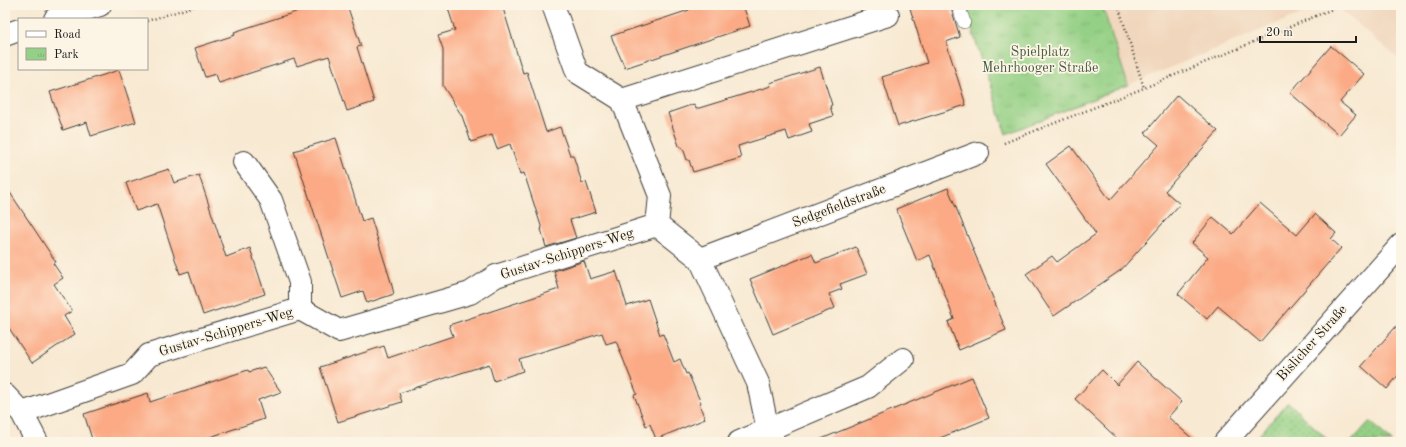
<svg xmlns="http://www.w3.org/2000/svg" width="1406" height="447" font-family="'Old Standard TT',serif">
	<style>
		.built { fill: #f0d6bc }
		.grass { fill: url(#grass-dots); stroke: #587650 }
		.park { fill: url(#park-tufts); stroke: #587650 }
		.building { fill: #fbaa85 }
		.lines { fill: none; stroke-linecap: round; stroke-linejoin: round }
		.service-casing { stroke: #3d3b37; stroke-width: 14 }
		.minor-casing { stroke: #3d3b37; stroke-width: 24 }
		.path { stroke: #3d3b37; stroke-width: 2.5; stroke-dasharray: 1 3; stroke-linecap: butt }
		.service { stroke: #fff; stroke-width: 13 }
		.minor { stroke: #fff; stroke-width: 22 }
		.labels { text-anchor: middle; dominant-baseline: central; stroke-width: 3.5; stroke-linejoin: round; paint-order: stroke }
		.park-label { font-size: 14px; fill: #465b41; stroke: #fcf5e5 }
		.street-label { font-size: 14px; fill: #1c1c1c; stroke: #fcf5e5 }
	</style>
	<defs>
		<pattern id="grass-dots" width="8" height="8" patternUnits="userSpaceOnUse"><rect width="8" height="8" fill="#94d085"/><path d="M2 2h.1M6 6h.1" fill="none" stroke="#7fb272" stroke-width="1.8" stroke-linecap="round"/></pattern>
		<pattern id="park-tufts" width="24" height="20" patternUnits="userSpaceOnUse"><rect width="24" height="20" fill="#94d085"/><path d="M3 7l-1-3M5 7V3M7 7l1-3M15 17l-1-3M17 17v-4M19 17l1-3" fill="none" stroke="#7fb272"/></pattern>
	</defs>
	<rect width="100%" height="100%" fill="#fcf5e5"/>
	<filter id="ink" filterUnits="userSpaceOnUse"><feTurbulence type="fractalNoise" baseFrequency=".025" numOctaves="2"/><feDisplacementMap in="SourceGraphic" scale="8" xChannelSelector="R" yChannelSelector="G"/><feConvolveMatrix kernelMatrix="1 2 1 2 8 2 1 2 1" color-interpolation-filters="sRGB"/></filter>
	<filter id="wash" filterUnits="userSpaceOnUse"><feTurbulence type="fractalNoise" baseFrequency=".012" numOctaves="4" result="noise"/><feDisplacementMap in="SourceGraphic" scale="16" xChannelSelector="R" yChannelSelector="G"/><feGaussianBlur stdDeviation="0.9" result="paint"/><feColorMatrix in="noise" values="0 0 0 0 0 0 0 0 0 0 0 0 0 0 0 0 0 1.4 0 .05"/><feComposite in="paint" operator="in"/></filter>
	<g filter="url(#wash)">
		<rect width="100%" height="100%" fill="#f8e9d2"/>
		<path class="built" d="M1102,5H1322L1128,85Z
			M1335,5H1401V61Z"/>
		<path class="grass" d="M1288,402L1330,442H1253Z
			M1370,421L1392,442H1351Z"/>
		<path class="park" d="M964,5H1102L1128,85L1006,134Z"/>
		<g id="blocks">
			<path class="building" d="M317,5H347L361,46L357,47L374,102L347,111L329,56L297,66L294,59L219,83L216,74L205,77L195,48L235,35L234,32Z
				M447,5H502L523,73L527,72L546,132L560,127L570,155H573L582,183L586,182L596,212L570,220L576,238L546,247L541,229H542L524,173L520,174L510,144L497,149L492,135L471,142L462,116L443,86V49L438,35L455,30Z
				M688,5H743L750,26L625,68L611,36L689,10Z
				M909,5H950L960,37L946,42L966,105L898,126L882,77L927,63Z
				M1331,46L1364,74L1340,102L1356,115L1339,135L1290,93Z
				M820,67L832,105L830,106L833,116L809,124L812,132L789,140L786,131L738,146L741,158L693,172L689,160H687L683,148L679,146L668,113L694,104L696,109L771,86L770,83Z
				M119,70L136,122L91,136L87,122L63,130L50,92Z
				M1177,95L1218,131L1165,191L1180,204L1121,270L1054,316L1026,274L1052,256L1057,262L1096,234L1046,164L1071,146L1110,200L1159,145L1145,133Z
				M336,138L362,221L371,218L391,282L394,294L367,303L363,291L342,298L294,151Z
				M169,169L174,183L199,175L226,257L250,248L265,294L203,315L189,271L180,274L157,204L136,211L126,183Z
				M5,185L56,262L53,263L63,278L54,284L72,311L64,316L75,334L32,363L5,322Z
				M948,188L1006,330L959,350L948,322L954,319L930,255L917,261L896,209Z
				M1260,203L1297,235L1315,214L1336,233L1331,239L1341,248L1260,342L1218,306L1207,319L1178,294L1208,257L1192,243L1213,217L1233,234Z
				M856,247L867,274L840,284L842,289L829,294L835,308L773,334L750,279L812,254L816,263Z
				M584,261L590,279L616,271L627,306L648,299L660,335L663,334L674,362L680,359L686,374L688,373L701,403L699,404L705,419L656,439L650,424L646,426L634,395L637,394L616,341L606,344L602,333L519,359L523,371L494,381L489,364L399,393L402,402L338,422L320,367L384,346L388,358L453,336L449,325L559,289L554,271Z
				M1401,321V372L1387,389L1361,366Z
				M1137,362L1182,402L1168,417L1196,442H1121L1075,399L1102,370L1117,385Z
				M264,367L281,392L258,400L264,419L195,442H93L84,414L148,393L150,402L248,370L249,372Z
				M972,377L989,418L935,440L929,442H814Z"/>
		</g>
	</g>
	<g filter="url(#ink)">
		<use href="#blocks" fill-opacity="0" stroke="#3d3b37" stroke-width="1"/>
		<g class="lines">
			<g class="service-casing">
				<path id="service" d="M958,5L964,22"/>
			</g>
			<g class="minor-casing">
				<path id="minor" d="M553,5L577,72L622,100L660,196L657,225L700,259L758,383L768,430L774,442
					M55,19L100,5
					M5,35L19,30
					M622,100L888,15
					M244,162L271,200L300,282V309
					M700,259L978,153
					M5,395L22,413L37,442
					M22,413L132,374L149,355L300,309L339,331L470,293L496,276L657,225
					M739,442L868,387L903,359
					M1225,442L1401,245"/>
			</g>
			<path class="path" d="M1118,5L1144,88
				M147,21L198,5
				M1004,143L1144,88L1342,5"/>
			<use href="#service" class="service"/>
			<use href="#minor" class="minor"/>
		</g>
	</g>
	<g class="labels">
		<g class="park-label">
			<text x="1040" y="52">Spielplatz<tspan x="1040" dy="16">Mehrhooger Straße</tspan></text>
		</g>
		<g class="street-label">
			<text transform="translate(839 206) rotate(-21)">Sedgefieldstraße</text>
			<text transform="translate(567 254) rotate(-18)">Gustav-Schippers-Weg</text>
			<text transform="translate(226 332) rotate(-17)">Gustav-Schippers-Weg</text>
			<text transform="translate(1312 343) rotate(-48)">Bislicher Straße</text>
		</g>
	</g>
	<rect width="1406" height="447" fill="none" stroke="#fcf5e5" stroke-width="20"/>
	<rect x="18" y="18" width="130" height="52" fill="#fcf5e5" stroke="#a29e95"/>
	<rect x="26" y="31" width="20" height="6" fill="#ffffff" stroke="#a29e95"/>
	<text x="54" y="38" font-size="12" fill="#1c1c1c">Road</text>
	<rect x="26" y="48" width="20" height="12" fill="url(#park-tufts)" stroke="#a29e95"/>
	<text x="54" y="58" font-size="12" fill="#1c1c1c">Park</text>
	<path d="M1260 36v6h96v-6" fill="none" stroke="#1c1c1c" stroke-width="2"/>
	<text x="1266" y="36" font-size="12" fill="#1c1c1c" stroke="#fcf5e5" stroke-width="3" paint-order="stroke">20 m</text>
</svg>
